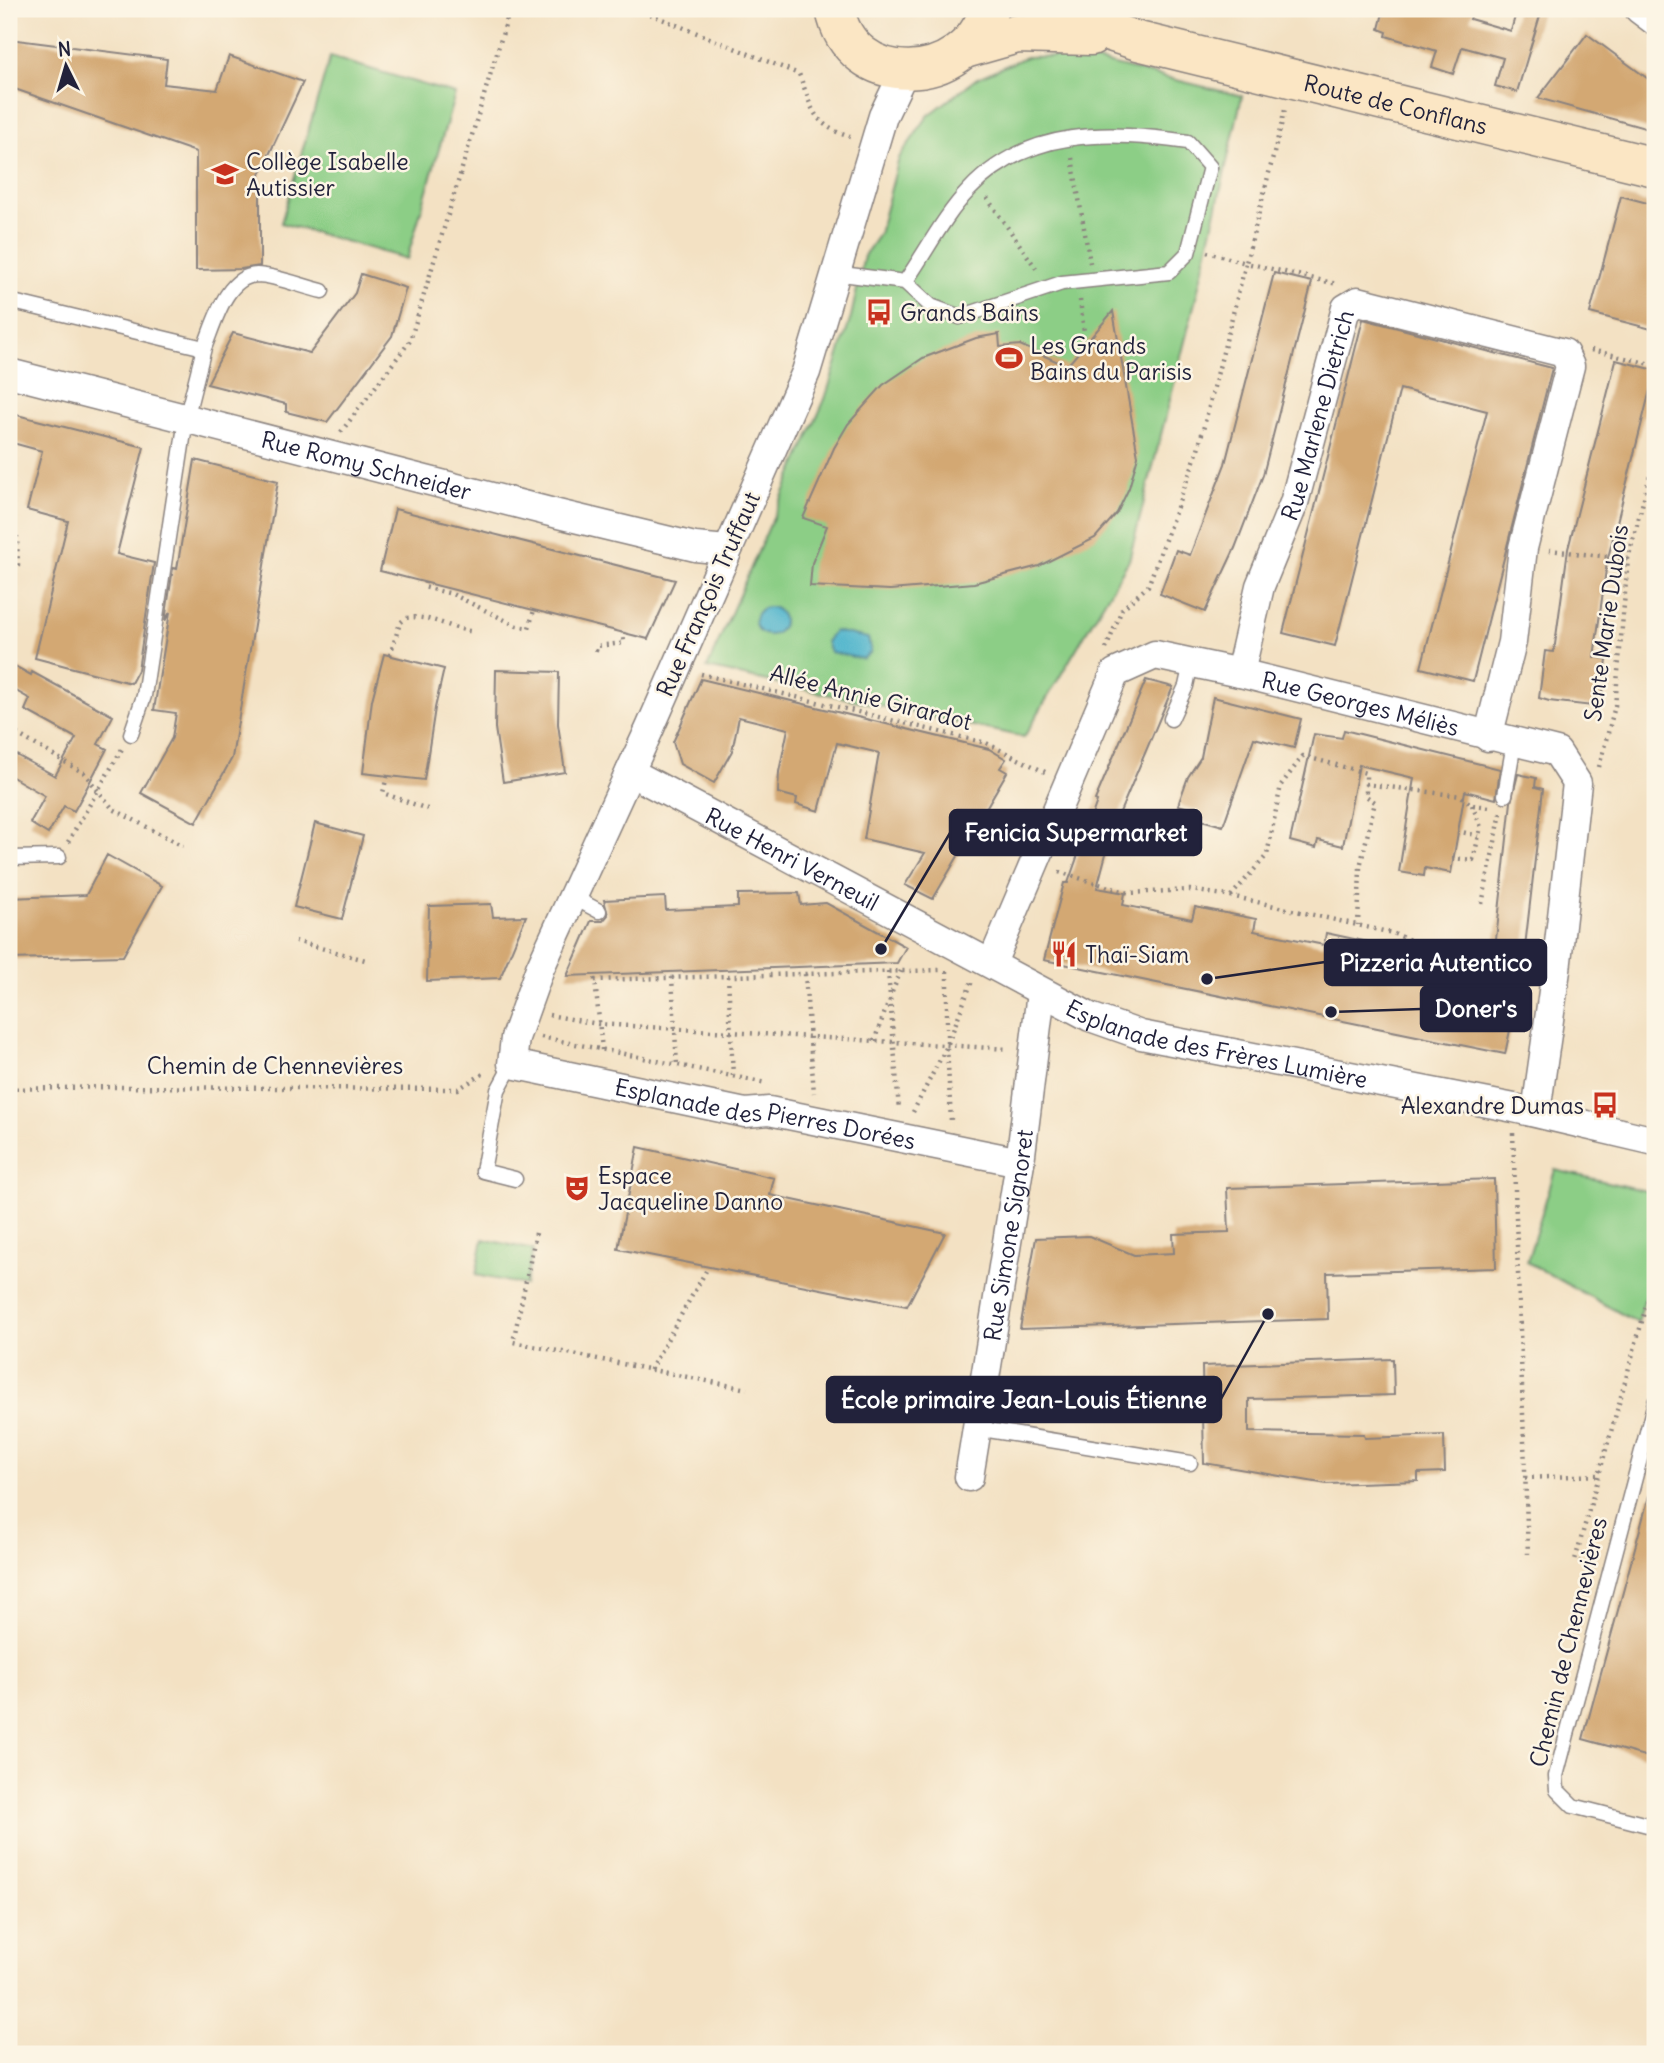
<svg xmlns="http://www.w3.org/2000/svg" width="1664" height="2063" font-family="Delius,sans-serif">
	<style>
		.green { fill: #8cce86; stroke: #577860; stroke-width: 2 }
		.water { fill: #4db4cc; stroke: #386b84; stroke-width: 2 }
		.building { fill: #d3a873 }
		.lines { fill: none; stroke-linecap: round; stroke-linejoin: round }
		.lane-casing { stroke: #8a827f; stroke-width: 17 }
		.street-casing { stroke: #8a827f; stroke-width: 31 }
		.secondary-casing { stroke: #8a827f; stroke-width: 41 }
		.path { stroke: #8a827f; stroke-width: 4.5; stroke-dasharray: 2 5; stroke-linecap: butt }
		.lane { stroke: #fff; stroke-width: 14 }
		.street { stroke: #fff; stroke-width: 28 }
		.secondary { stroke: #fbe6c4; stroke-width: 38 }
		.labels { text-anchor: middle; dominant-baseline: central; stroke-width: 5; stroke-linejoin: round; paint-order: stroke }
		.street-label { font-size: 23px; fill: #22223b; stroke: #fcf5e5 }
		.poi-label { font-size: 23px; fill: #22223b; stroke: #fcf5e5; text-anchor: start }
		.leader { fill: none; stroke: #22223b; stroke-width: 2.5 }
		.callout-dot { fill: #22223b; stroke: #fcf5e5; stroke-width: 2.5 }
		.callout { fill: #22223b; stroke: #22223b; stroke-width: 2.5 }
		.callout-label { font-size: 24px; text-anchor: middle; font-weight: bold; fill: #fff }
	</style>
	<rect width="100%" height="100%" fill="#fcf5e5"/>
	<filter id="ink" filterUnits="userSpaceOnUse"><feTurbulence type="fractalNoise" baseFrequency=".0143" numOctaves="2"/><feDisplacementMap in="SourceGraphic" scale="14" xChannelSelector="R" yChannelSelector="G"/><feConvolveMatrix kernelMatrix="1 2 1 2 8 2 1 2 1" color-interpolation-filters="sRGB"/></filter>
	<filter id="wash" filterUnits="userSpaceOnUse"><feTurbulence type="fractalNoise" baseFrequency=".00686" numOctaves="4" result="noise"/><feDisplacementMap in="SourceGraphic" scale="28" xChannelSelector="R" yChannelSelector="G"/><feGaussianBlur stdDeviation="1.57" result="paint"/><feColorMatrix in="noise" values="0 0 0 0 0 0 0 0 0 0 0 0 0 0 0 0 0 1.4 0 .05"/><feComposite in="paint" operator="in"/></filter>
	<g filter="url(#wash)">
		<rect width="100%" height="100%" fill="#f3e1c3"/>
		<path class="green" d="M1077,56L1242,96L1197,294L1129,560L1024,737L707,668L825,399L851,317L864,256L879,234L899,158L928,116L977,78L1026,57Z
			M330,57L455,94L407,259L281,223Z
			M1555,1170L1655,1193V1261L1638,1323L1527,1262Z
			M483,1239L533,1250L525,1285L476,1275Z"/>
		<path class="water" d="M755 621a14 14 0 1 1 28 0a14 14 0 1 1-28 0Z
			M834,631L868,638L871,652L863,659L830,652L826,642Z"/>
		<g id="blocks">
			<path class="building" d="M1384,9H1474L1470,19L1511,31L1517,9H1542L1517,92L1495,86L1503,58L1462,47L1453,74L1432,67L1437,51L1386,36L1387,32L1379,29Z
				M1587,34L1655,84V131L1538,98Z
				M9,39L167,59L164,84L217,90L229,56L303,82L260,174V266L241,269L196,270V152L9,87Z
				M1621,196L1655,205V330L1590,313Z
				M1274,273L1312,282L1263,475L1235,548L1205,612L1160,594L1176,550L1190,555L1225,464Z
				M361,274L406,288L392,336L327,422L286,412V404L207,384L233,333L310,353L355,293Z
				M1113,311L1138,456L1129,488L1117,513L1095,538L1039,566L974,583L890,590L810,586L812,563L827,526L803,518L834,448L848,424L883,385L923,358L976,338L999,334L1000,347L1020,345L1067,366Z
				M1363,319L1552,368L1473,681L1421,668L1487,411L1400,389L1335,646L1283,633Z
				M1616,360L1655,370L1607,562L1594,657L1607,659L1601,707L1549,701L1539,698L1545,651L1554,652L1568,549Z
				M9,413L144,447L117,554L154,563L138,670L131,683L35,658L68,521L27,510L42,451L9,442Z
				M195,460L278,481L232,758L196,823L141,793L172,738L176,713L154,710L170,612L165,621L173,568L177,569Z
				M395,509L675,580L648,639L380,571Z
				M384,654L444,669L435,708L424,780L363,773L372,700Z
				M9,663L31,675L32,672L113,716L98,744L107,749L84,793L74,811L64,806L48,834L30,823L45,796L9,775V751L55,776L76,738L25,710L30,699L9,687Z
				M496,670L559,672L558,724L565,772L503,782L495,728Z
				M701,679L989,749L1006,759L1000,768L1007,772L933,899L905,885L925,853L864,839L879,753L837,743L819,811L796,804L797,798L778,793L779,772L788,729L739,717L732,751L714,783L680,764L673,742Z
				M1146,680L1173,687L1112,831L1097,888L1125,893L1123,905L1192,919L1195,907L1256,919L1254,931L1324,945L1326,933L1387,946L1385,958L1456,973L1459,960L1493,967L1511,802L1518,774L1536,778L1535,787L1543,789L1522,973L1505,1054L1044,960L1064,883H1068L1097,801L1095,800Z
				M1213,697L1301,719L1294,748L1254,738L1223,826L1198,819L1200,811L1178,805L1188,777L1201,757Z
				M1344,730L1500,769L1496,799L1465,791L1451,873L1425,868L1424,876L1399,872L1414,778L1359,765L1343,846L1318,840L1316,848L1290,841L1314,734L1342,738Z
				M315,823L363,836L342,919L294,907Z
				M107,855L162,886L123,956L9,959V898L86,895Z
				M799,893L801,905L826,903L906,947L897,963L567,976L591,921H603L608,915L604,900L665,897L666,910L738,907V894Z
				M491,904L493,917L526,916L500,978L427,981L429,906Z
				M638,1147L774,1178L770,1195L945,1233L907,1306L618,1249Z
				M1494,1179L1496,1268L1327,1273L1328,1319L1020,1329L1036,1238L1089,1236L1134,1255L1174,1253L1173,1234L1229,1232L1227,1188Z
				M1393,1359L1394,1395L1249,1399V1432L1364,1434L1365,1438L1444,1435L1445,1472L1418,1473V1481L1327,1484L1204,1463L1202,1366Z
				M1649,1496L1655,1497V1759L1583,1739Z"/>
		</g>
	</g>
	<g filter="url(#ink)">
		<use href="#blocks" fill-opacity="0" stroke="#8a827f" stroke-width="2"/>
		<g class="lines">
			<g class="lane-casing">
				<path id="lane" d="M834,273L905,282L931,306L960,317L1062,283L1169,272L1188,253L1210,167L1188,142C1109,131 1028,127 969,190C944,216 926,252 905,282
					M9,301L204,348L186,419L144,696L131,734
					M204,348C214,325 225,276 257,275C274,275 304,287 322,291
					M1171,719L1186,686L1191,663
					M1505,795L1514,743
					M9,858L59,857
					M571,896L599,911
					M512,1064L498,1090L483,1171L515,1179
					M1655,1402L1556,1776L1557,1790L1573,1806L1655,1827
					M976,1428L1190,1463"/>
			</g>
			<g class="street-casing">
				<g id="street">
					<path d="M1639,9L1655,21"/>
					<path id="s1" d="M905,70L883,116L806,372L650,728L540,968L515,1038L512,1064L745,1113L769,1111L1020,1162"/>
					<path id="s2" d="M9,373L558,514L695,547L727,550"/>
					<path id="s3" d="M1240,673L1260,586L1294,503L1346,308L1358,301L1564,353L1570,366L1523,548L1512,642L1488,737"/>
					<path id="s4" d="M630,772L1090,1017L1141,1035L1514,1108L1655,1141"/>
					<path id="s5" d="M992,963L1115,673L1155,655L1240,673L1557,752L1577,783L1556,970L1536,1112"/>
					<path id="s6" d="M969,1477L1020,1162L1041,993"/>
				</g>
			</g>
			<g class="secondary-casing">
				<g id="secondary">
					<path d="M835,9C850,91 965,89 989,9"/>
					<path id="s7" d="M1049,9L1070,19L1138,41L1655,167"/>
					<path d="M968,48L1017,34L1091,36"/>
				</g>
			</g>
			<path class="path" d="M637,9L799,74C813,109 811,124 850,137
				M1072,158L1090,263
				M987,198L1038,271
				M1207,252L1246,263L1285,110
				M1080,300L1084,332
				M1591,350L1655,365
				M341,432L410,341L510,9
				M1549,550L1628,559
				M9,576L18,565L17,536
				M425,582L424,587L452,594L517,626L529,628L534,610
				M1106,649L1122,609L1148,586L1197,453L1246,263L1337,284
				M596,651L597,646L624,643L623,632
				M390,655L400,623L406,618C429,614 448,628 470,631
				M701,674L986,743L1045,772
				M9,722L17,734L84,773L113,809L183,846
				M1599,767L1615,706L1628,559L1655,456
				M387,776L383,793L430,810
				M1365,784L1461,796L1472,805L1490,807
				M1457,831L1479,836
				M68,842L122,749
				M1452,858L1473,860L1481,827L1472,805
				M1059,872L1129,893L1190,890L1231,896L1392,933L1449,955L1531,966
				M1231,896L1267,855L1281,785L1303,756L1366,773V796L1375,802L1360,867L1358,925
				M1482,904L1501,813
				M295,941L369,961
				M888,971L899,1110
				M947,971V1046L951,1121
				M805,974L814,1093
				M728,976L733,1076
				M672,977L677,1066
				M892,992L901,971
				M549,1015L598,1024L1008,1049
				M541,1037L766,1083
				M874,1041L889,1001
				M602,1050L595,980L941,970
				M9,1089L111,1087L458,1089L483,1074
				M913,1112L947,1046L972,981
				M1513,1133L1528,1554
				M536,1233L513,1342L747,1389
				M650,1370L706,1271
				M1525,1478L1600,1475
				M1594,1566L1575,1560L1655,1275"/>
			<use href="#lane" class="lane"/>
			<use href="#street" class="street"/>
			<use href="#secondary" class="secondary"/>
		</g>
	</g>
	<defs>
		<g id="school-bare" transform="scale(2.1)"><path d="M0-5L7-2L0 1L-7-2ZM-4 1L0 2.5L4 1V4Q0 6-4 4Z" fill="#c8321e" stroke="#fcf5e5" stroke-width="2.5" paint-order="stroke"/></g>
		<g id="bus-bare" transform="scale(2.1)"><path d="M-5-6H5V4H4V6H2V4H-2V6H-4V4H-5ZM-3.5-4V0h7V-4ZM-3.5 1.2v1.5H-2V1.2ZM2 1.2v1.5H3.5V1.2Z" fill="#c8321e" stroke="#fcf5e5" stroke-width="2.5" paint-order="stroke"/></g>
		<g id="stadium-bare" transform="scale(2.1)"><path d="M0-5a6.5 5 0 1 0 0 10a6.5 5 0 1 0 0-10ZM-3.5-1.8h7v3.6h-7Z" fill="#c8321e" stroke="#fcf5e5" stroke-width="2.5" paint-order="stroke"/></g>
		<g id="restaurant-bare" transform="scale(2.1)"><path d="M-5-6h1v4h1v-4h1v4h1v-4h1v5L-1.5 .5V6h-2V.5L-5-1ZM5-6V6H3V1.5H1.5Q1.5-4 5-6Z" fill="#c8321e" stroke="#fcf5e5" stroke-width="2.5" paint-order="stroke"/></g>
		<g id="theatre-bare" transform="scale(2.1)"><path d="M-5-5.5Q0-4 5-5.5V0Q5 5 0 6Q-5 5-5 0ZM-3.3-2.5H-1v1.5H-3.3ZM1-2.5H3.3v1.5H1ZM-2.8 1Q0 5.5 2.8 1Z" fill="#c8321e" stroke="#fcf5e5" stroke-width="2.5" paint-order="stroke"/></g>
	</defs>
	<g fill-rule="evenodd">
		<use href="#school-bare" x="225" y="174"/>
		<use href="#bus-bare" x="879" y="312"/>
		<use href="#stadium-bare" x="1009" y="358"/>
		<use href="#restaurant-bare" x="1064" y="954"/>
		<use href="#bus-bare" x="1605" y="1105"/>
		<use href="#theatre-bare" x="577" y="1188"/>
	</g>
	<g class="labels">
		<g class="street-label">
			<text stroke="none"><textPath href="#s7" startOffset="360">Route de Conflans</textPath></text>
			<text stroke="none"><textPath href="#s3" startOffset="270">Rue Marlene Dietrich</textPath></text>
			<text stroke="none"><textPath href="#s2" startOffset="369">Rue Romy Schneider</textPath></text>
			<text transform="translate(708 594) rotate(-66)">Rue François Truffaut</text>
			<text transform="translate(1606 623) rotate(-82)">Sente Marie Dubois</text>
			<text transform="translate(871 697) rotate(14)">Allée Annie Girardot</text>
			<text stroke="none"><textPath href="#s5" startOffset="570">Rue Georges Méliès</textPath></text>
			<text stroke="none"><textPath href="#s4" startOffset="184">Rue Henri Verneuil</textPath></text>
			<text stroke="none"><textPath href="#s4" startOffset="651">Esplanade des Frères Lumière</textPath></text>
			<text x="275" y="1065">Chemin de Chennevières</text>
			<text stroke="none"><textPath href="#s1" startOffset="1330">Esplanade des Pierres Dorées</textPath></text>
			<text stroke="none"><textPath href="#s6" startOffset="245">Rue Simone Signoret</textPath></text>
			<text transform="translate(1568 1642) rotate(-76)">Chemin de Chennevières</text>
		</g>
		<g class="poi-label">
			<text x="246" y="161">Collège Isabelle<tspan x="246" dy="26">Autissier</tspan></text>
			<text x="900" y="312">Grands Bains</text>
			<text x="1030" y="345">Les Grands<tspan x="1030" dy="26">Bains du Parisis</tspan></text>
			<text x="1085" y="954">Thaï-Siam</text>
			<text x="1584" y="1105" text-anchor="end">Alexandre Dumas</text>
			<text x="598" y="1175">Espace<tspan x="598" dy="26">Jacqueline Danno</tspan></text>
		</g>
	</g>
	<path class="leader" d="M881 949L950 833M1207 979L1325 962M1331 1012L1421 1009M1268 1314L1221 1399"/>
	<g class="callout-dot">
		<circle cx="881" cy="949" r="7"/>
		<circle cx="1207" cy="979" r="7"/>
		<circle cx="1331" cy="1012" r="7"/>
		<circle cx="1268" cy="1314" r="7"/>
	</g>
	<g class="callout">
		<rect x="950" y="810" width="251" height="45" rx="7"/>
		<rect x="1325" y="940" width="221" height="45" rx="7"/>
		<rect x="1421" y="986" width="110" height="45" rx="7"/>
		<rect x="827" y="1377" width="394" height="45" rx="7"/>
	</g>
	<g class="callout-label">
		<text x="1076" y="841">Fenicia Supermarket</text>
		<text x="1436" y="971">Pizzeria Autentico</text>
		<text x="1476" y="1017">Doner's</text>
		<text x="1024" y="1408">École primaire Jean-Louis Étienne</text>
	</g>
	<rect width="1664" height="2063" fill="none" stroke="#fcf5e5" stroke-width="35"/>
	<g transform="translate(66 66) rotate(355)" stroke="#fcf5e5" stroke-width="5" paint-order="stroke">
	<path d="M0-5L12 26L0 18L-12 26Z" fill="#22223b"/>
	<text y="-10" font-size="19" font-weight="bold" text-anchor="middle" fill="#22223b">N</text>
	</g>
</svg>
